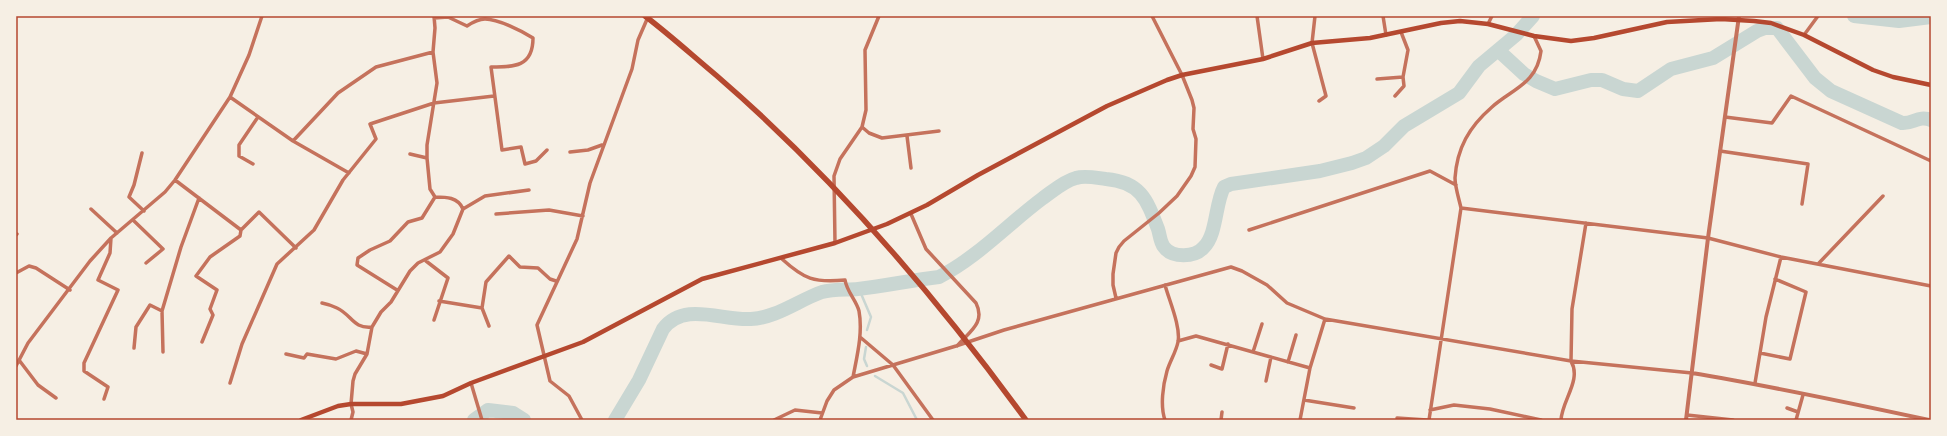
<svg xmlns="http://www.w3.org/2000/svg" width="1947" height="436" font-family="'Alegreya Sans',sans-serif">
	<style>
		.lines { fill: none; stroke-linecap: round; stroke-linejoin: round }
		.stream { stroke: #c9d6d2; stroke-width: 2.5 }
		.river { stroke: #c9d6d2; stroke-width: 14 }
		.minor { stroke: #c5725c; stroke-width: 3.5 }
		.tertiary { stroke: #c5725c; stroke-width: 4 }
		.secondary { stroke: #b5482f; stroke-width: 4.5 }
		.trunk { stroke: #b5482f; stroke-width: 5.5 }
		.neatline { fill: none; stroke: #b5482f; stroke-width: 1.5 }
	</style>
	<rect width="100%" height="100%" fill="#f6efe4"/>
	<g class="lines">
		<path class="stream" d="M859,289L871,317L867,330
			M866,347L864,359L867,366
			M875,376L903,393L917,420"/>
		<path class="river" d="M1854,16L1899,21L1931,17
			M1499,51L1524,74L1536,81L1555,89L1591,80H1602L1623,89L1638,91L1671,69L1713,58L1757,31L1765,28H1777L1815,78L1831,91L1902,123C1913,124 1919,115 1931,120
			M474,420L488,410L513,413L524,420
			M615,420L639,380L663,329C684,301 722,321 751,319C776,318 799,300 822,292C833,289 847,290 858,289C885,286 912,280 939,277C978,257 1008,224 1043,198C1053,191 1064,181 1076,178C1085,175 1097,178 1106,179C1141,182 1147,200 1158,229C1160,235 1160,242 1164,247C1172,258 1195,258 1204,247C1217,234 1215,204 1224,187L1231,184L1320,171L1352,163L1366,158L1384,146L1404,126L1459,93L1479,66L1516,35L1533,16"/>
		<path class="minor" d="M1257,16L1263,59
			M1315,16L1312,43L1326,96L1319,101
			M1383,16L1386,35
			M434,18L448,17L467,26C473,22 478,19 485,19C498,19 522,31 533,38C533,67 514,67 491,67L502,150L521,147L525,164L536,161L547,150
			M1488,24L1492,16
			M1804,35L1818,16
			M1377,79L1403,77L1408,50L1401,32
			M1395,96L1404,86L1403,77
			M230,97L293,141L349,173
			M1725,117L1772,123L1791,96L1931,161
			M862,127L869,133L882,138L939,131
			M907,136L911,168
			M293,141L338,93L376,67L433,52
			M1720,151L1808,164L1802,204
			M570,152L588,150L602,145
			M142,153L134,185L129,197L144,211
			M410,154L427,158
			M253,164L239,156V145L258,117
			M175,180L241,230
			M435,197C446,197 458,197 463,209
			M1461,208L1708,238L1781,257L1931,286
			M91,209L117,233
			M496,214L549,210L583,216
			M911,214L926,249L976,303C986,323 969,332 957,346
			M133,220L163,249L146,263
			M1249,230L1430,171L1456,185
			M16,235L17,234
			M835,243L834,176L840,159L862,127L866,110L865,50L879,16
			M782,259C804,279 814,283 845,280C847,292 856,300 859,311C863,333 857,356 853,377
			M426,261L448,278L434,320
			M1819,263L1883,196
			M16,273L29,266L36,268L70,290
			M1165,285C1169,300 1181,327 1178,342C1176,352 1170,361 1167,371C1163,385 1160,406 1165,420
			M397,290L357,265L358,258L370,250L390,241L408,222L422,218L435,197L430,189L427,158V145L437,83L433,52L435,28L434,16
			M1116,298L1113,285V274L1116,253L1119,247L1124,241L1159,213L1177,196L1191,176L1195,167L1196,139L1193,129L1194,108L1192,100L1182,75L1152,16
			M439,301L482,308L486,282L509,256L520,267L538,268L550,279L556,281
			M322,303C327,304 333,306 337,308C352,315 353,329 372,327
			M482,308L489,326
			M162,311L163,352
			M860,337L893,365L933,420
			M1178,341L1196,336L1310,368
			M202,342L213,315L210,309L217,290L196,276L210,257L240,236L241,230L259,212L296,248
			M134,348L136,327L150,305L162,311L181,247L199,198
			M1253,352L1262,324
			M1760,353L1790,359L1806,292L1775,279
			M286,354L304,358L307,354L336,359L356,351L367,354
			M19,360L38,385L56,398
			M1288,362L1296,335
			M1211,365L1222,369L1228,344
			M16,366L28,343L90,261L111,238L165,192L175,180L230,97L249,55L262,16
			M1266,381L1271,357
			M230,383L242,344L277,264L314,230L343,180L376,139L370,124L434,103L494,96
			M471,383L482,420
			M1755,383L1766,317L1781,257
			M104,399L108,387L84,371V363L118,290L98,280L110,253L111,238
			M1304,400L1354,408
			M1787,408L1798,412
			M1430,410L1454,405L1490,409L1541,420
			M1687,415L1733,420
			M1397,418L1427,420
			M351,420L353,412L351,404L353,381L355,374L367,354L372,327L381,312L391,302L410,271L418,263L440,252L453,234L463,209L485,196L529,190
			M582,420L569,396L550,381L537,325L577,239L590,183L632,69L638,40L648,17
			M774,420L795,410L822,413
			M820,420L827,401L834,390L853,377L956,346L1004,330L1231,267L1242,271L1267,285L1287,303L1325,319L1571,361L1692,373
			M1221,420L1222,412
			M1300,420L1310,368L1325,319
			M1429,420L1461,208C1459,199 1455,187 1455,178C1457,148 1469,127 1492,107C1512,89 1537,84 1541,51L1534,36
			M1561,420C1562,400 1582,380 1571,361L1572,309L1586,223
			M1796,420L1803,395"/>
		<path class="tertiary" d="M1692,373C1771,386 1850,403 1929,420
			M1686,420L1708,238L1739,16"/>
		<path class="secondary" d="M301,420L338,406L351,404H401L443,396L471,383L583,342L702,279L835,243L887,224L927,205L978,175L1107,106L1167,80L1182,75L1263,59L1312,43L1370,38L1441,23L1460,21L1488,24L1534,36L1571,41L1594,38L1667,22L1721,19L1754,21L1771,23L1804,35L1873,70L1893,77L1931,85"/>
		<path class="trunk" d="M645,16C670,35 693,56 717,76C835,178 935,295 1026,420"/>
	</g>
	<rect width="1947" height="436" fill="none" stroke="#f6efe4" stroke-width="34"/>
	<rect x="17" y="17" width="1913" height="402" class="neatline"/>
</svg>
